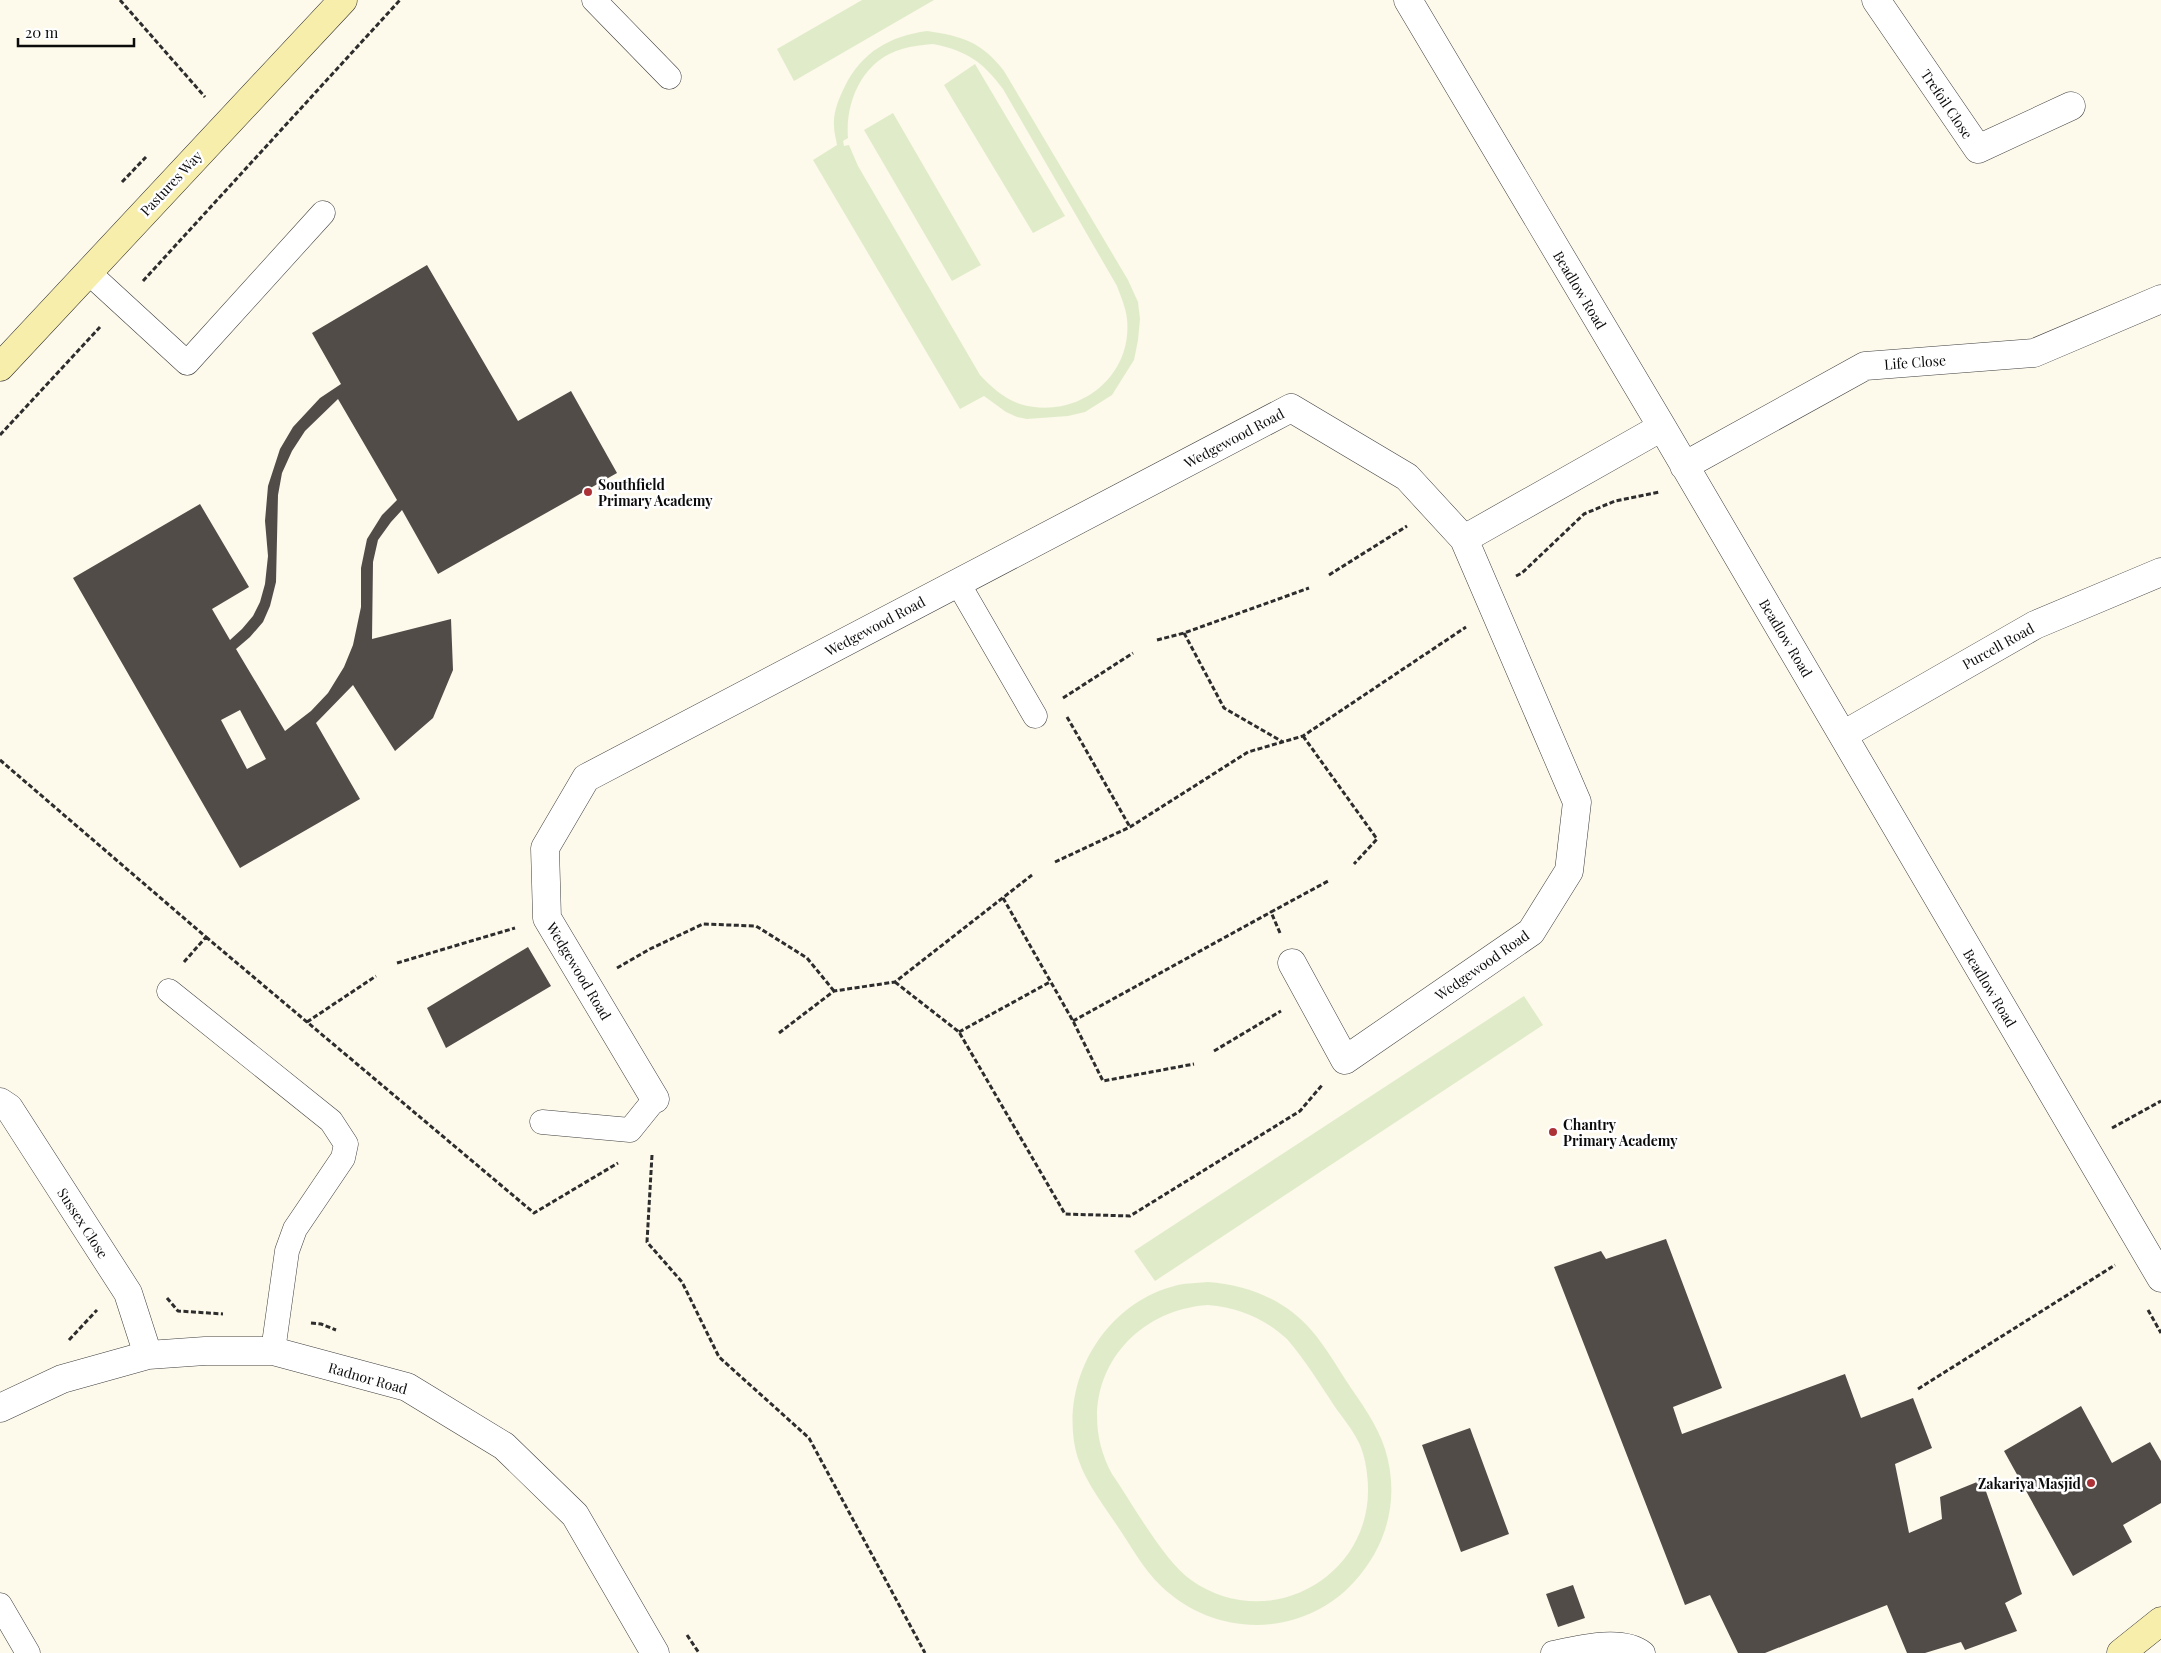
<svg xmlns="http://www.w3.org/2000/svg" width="2161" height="1653" font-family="'Playfair Display',serif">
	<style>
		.pitch { fill: #e0ecc9; fill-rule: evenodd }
		.building { fill: #524c49; fill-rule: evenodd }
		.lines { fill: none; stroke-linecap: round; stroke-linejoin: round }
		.lane-casing { stroke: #3e3e3e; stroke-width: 25 }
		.street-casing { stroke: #3e3e3e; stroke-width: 29 }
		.secondary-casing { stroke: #2d2d2d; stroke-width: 29 }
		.path { stroke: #2d2d2d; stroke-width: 3; stroke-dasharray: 5 2.5; stroke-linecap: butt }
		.lane { stroke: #fff; stroke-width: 24 }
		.street { stroke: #fff; stroke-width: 28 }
		.secondary { stroke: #f7eeac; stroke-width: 28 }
		.poi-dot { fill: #ac3238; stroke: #fff; stroke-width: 2 }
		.labels { text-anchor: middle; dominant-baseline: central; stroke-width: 5; stroke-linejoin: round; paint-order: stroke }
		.street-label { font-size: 14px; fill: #0b0b0b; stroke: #fff }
		.poi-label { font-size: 14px; font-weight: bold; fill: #0b0b0b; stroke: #fff; text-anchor: start }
	</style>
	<rect width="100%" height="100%" fill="#fdf9eb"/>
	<path class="pitch" d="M862,0H934L794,81L777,49Z
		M927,31C962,36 982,42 1004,71L1128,280L1138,302L1140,319L1138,340L1134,360L1112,395L1085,412L1068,416L1027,419L1017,417L1006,412L984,396L960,409L813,160L837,145C836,139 834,132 834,126C833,112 839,98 845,86C862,52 890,36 927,31ZM933,44C967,51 982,61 1003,89L1117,286C1121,297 1126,308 1127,319C1133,378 1076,421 1020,404C1005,399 991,387 980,375L858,166L849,145L844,146L843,141L848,138C845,101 863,60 902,49C912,46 923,45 933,44Z
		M975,64L1065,216L1033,233L944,85Z
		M893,113L981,265L952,281L864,130Z
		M1524,996L1543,1025L1155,1281L1134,1251Z
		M1208,1282C1248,1285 1286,1300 1312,1331C1325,1346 1336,1365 1347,1382C1361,1403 1377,1424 1385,1449C1400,1497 1388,1545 1354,1582C1303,1638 1216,1639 1161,1586C1143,1569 1130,1544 1116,1524C1100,1500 1081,1476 1075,1447C1061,1375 1109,1298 1183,1284C1191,1283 1200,1283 1208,1282ZM1208,1305C1239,1308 1264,1318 1287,1339C1305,1360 1320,1384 1335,1407C1343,1418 1352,1429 1358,1441C1363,1450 1366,1464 1367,1474C1380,1572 1272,1637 1191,1580C1164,1561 1132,1503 1112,1474C1070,1396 1121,1311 1208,1305Z"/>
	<path class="building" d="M427,265L518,421L571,391L617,473L438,574L402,510L391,522L378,540L373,562L372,639L451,619L453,670L433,718L395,751L353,685L316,723L360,799L240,868L73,578L200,504L249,587L212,609L230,640L242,629L253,616L260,602L265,584L268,556L265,521L268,486L280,449L293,427L320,398L341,384L312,333ZM338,399L397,500L382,515L367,539L361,568V607L353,645L344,667L328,693L311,711L285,731L236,649L250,637L263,622L270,606L276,582L278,495L282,473L292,451L305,431ZM240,710L266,759L247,769L221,720Z
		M528,947L551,986L446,1048L427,1008Z
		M1666,1239L1722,1388L1673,1407L1682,1434L1845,1374L1861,1418L1913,1398L1932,1448L1895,1464L1909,1533L1942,1519L1940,1497L1982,1480L2022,1594L2005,1603L2017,1631L1965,1650L1961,1642L1925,1653H1907L1887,1605L1765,1653H1738L1710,1595L1685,1605L1554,1267L1601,1251L1606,1259Z
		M2081,1406L2112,1463L2150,1442L2161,1461V1503L2123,1525L2132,1542L2073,1576L2004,1451Z
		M1470,1428L1509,1534L1461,1552L1422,1445Z
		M1573,1585L1585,1618L1558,1627L1546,1594Z"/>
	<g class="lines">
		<g class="lane-casing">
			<path id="lane" d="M594,0L669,77
				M88,272L187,363L323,213
				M958,583L1035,716
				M169,991L331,1121L346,1144L343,1158L295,1229L287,1251L273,1351
				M542,1122L630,1130L655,1099
				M0,1605L28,1653
				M1553,1653C1577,1648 1622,1636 1643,1653"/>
		</g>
		<g class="street-casing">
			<path id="street" d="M1408,0L1662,427L2161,1278
				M1876,0L1978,149L2071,106
				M1684,466L1865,366L2034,353L2161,299
				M1843,735L2035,625L2161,572
				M1292,963L1345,1060L1531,932L1569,871L1577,802L1464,539
				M655,1099L547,918L545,848L586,778L1291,408L1407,477L1464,539L1662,427
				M0,1102L9,1108L128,1293L148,1355
				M0,1408L62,1379L148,1355L205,1351H273L407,1387L504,1446L575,1515L655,1653"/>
		</g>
		<g class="secondary-casing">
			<path id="secondary" d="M0,367L343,0
				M2121,1653L2161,1621"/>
		</g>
		<path class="path" d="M120,0L205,97
			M122,182L146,157
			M143,281L400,0
			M0,435L100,327
			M1329,575L1407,526
			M1516,576L1522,573L1584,514L1615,501L1659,492
			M1184,633L1224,708L1283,742
			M1157,640L1184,633L1309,588
			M1063,698L1133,653
			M1067,717L1130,827
			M1303,736L1377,839L1354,864
			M0,760L206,937L184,962
			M1055,862L1130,827L1248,752L1303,736L1466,627
			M1003,898L1073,1021L1103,1081L1194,1064
			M1280,933L1271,912L1330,880
			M206,937L534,1213L618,1163
			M397,963L515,928
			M617,968L650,949L703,924L756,926L807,958L834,991
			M895,982L959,1032L1065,1214L1130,1216L1300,1111L1323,1084
			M1073,1021L1271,912
			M307,1022L376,976
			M959,1032L1050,982
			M779,1033L834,991L895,982L1032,875
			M1214,1051L1281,1011
			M2112,1128L2161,1101
			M652,1155L647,1242L682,1282L719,1357L809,1438L925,1653
			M167,1298L178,1311L223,1314
			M2148,1310L2161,1333
			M311,1323L321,1324L336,1330
			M69,1340L97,1310
			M1918,1389L2115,1265
			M687,1635L699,1653"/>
		<use href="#lane" class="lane"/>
		<use href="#street" class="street"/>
		<use href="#secondary" class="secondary"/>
	</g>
	<g class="poi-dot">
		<circle cx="588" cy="492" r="5"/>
		<circle cx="1553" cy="1132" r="5"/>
		<circle cx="2091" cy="1483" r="5"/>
	</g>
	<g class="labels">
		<g class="street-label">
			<text transform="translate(1947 104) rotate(56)">Trefoil Close</text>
			<text transform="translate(171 183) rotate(-47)">Pastures Way</text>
			<text transform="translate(1580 290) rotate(59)">Beadlow Road</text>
			<text transform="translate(1915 362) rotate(-4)">Life Close</text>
			<text transform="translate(1234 438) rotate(-28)">Wedgewood Road</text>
			<text transform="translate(875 626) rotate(-28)">Wedgewood Road</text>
			<text transform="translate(1786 638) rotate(59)">Beadlow Road</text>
			<text transform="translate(1998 646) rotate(-29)">Purcell Road</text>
			<text transform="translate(1482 965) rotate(-35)">Wedgewood Road</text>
			<text transform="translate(579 971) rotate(59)">Wedgewood Road</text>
			<text transform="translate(1990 988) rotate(59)">Beadlow Road</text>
			<text transform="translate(83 1223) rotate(57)">Sussex Close</text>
			<text transform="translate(368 1378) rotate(16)">Radnor Road</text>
		</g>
		<g class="poi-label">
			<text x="598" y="484">Southfield<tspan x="598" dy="16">Primary Academy</tspan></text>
			<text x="1563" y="1124">Chantry<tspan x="1563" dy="16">Primary Academy</tspan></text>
			<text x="2081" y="1483" text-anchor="end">Zakariya Masjid</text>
		</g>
	</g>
	<path d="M18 38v8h116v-8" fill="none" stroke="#0b0b0b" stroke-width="2.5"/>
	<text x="25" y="38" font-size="15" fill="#0b0b0b" stroke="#ffffff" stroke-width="4" paint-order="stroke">20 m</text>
</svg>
